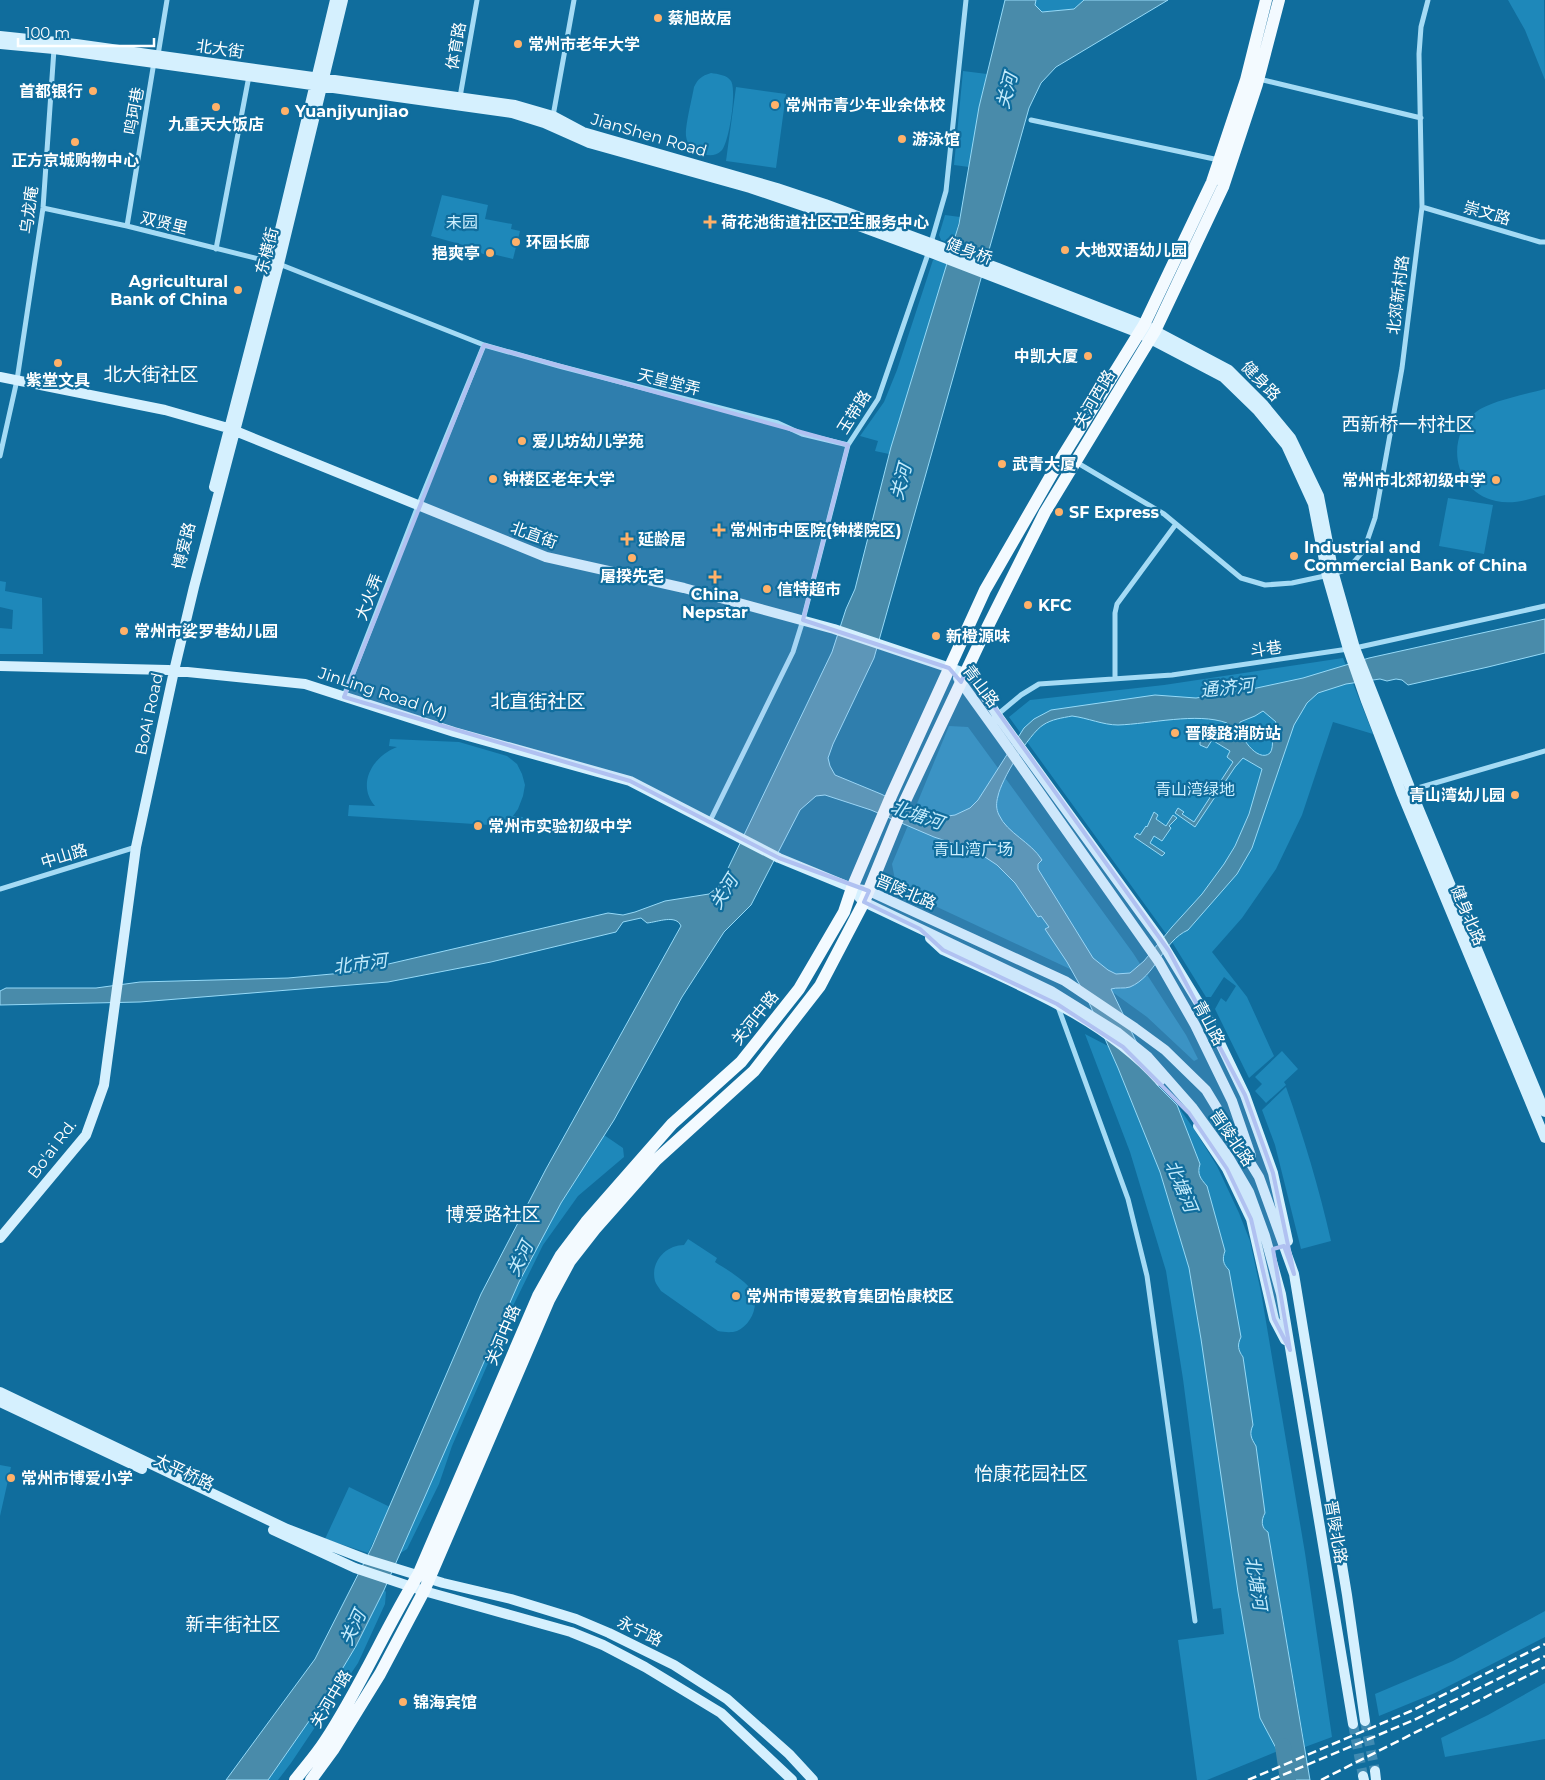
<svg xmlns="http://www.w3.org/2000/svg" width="1545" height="1780" font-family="Montserrat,'Noto Sans SC',sans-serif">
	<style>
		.green { fill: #1e88ba }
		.water { fill: #498baa; stroke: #96daf8; fill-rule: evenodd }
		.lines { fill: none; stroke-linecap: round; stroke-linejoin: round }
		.river { stroke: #498baa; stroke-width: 16 }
		.secondary-tunnel { stroke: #408ab1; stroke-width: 10; stroke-dasharray: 10 5; stroke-linecap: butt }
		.street { stroke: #a5dbf5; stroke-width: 5 }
		.secondary { stroke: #d5f0fe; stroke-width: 10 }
		.primary { stroke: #f3faff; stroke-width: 12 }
		.rail { stroke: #fff; stroke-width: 2.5; stroke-dasharray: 9 4; stroke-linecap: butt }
		.marked { fill: #b0c1f1; fill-opacity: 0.2; stroke: #b0c1f1; stroke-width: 4; stroke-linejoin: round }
		.poi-dot { fill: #ffb169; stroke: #106d9d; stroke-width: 2 }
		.labels { text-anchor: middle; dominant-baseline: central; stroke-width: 4.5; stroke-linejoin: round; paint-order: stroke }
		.poi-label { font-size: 16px; font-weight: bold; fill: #fff; stroke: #106d9d; text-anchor: start }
		.street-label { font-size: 16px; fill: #fff; stroke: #106d9d }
		.park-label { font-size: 16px; fill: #cdeffe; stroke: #106d9d }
		.water-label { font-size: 18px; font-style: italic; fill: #c4ebfc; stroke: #106d9d }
		.quarter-label { font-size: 19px; fill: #fff; stroke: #106d9d }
	</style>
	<rect width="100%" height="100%" fill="#106d9d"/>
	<path class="green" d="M1036,0H1084L1074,9L1042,12L1035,5Z
		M1508,0H1544L1545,80L1525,30Z
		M963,71L987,74L979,107L969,167L954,165Z
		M711,73C718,74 727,75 731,81C737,90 729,145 721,151C716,156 709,156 703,154C695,152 687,146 686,136C685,126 692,99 694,87C698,79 701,76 711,73Z
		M736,87L786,94L776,168L726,161Z
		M442,195L488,205L485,219L512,224L511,229L520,231L513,259L492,254L491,256L480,253L481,250L431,236Z
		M945,215L960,217L953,244L941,240L939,235Z
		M936,259L948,263L889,454L875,451L878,441L860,436L884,402L897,370L933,260Z
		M1545,389V495C1529,499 1513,505 1496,501C1454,492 1444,438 1476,412C1490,401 1527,394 1545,389Z
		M1448,498L1493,505L1484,554L1439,546Z
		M0,581L6,582L5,591L42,598L43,654H0V628L12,629L13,610L0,607Z
		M1343,658L1373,734L1333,722L1302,815L1276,869L1242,918L1212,952L1247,997L1274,1056L1249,1078L1215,1009L1221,998L1226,1002L1236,986L1224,977L1211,997H1206L1172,942L1009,717L1030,700L1164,685Z
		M949,726L968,727L1133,953L1186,1035L1198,1059L1194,1061L1147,1017L1100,983L905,892L895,880L892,864Z
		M390,739L459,742L507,756L517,764L522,774L525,785L523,796L518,809L513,816L523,817L522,827L348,816L349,805L375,806C356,784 373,756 397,747L389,746Z
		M1085,1034L1108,1046L1118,1068L1160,1172L1189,1268L1201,1339L1260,1718L1278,1751L1207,1780H1197L1178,1640L1224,1634L1221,1608L1213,1609L1183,1379L1166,1271L1130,1152Z
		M1282,1051L1298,1069L1284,1082L1286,1085L1266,1103L1255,1091L1262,1084L1255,1077Z
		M1286,1087C1304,1138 1319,1188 1331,1241L1301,1249L1275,1145L1262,1110Z
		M1177,1105L1194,1129L1217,1166L1239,1213L1250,1241L1261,1292L1305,1553L1332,1737L1305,1747L1268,1532C1261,1528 1261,1520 1265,1513L1256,1446L1251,1438L1243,1357L1238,1349V1342L1222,1258L1225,1251L1207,1186L1199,1177L1198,1172L1200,1164Z
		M604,1135L623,1148L624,1157L578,1196L543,1245L513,1306L452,1446L439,1484L407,1549L399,1554L519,1282L561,1203Z
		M688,1239L717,1258L715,1262C727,1270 744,1279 752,1291C760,1305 751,1325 737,1331C731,1333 724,1332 718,1331L661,1291C659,1288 656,1284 655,1281C650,1262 666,1245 684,1245Z
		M0,1465L11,1467L0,1516Z
		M349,1487L390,1507L368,1553L325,1539Z
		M384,1590L386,1592L385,1604L358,1663L291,1763L278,1780H268L323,1701L356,1646Z
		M1545,1611V1637L1435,1693L1379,1716L1375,1694L1453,1661Z
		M1545,1683V1739L1445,1757L1441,1738L1488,1715Z"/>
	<path class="water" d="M1005,0H1036L1035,5L1042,12L1074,9L1084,0H1168L1056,67L1041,83L1029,108L874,658L833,744L828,758L830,766L835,775L881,794L926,816L941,817L955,815L970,808L978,800L1024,728L1034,719L1051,710L1155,695L1196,698L1252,689L1303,678L1369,658L1545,619V653L1488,667L1408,685L1402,680L1396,679L1387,681L1380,679L1346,684L1318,693L1307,703L1294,725L1252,848L1237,874L1188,930C1163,941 1156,976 1130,987C1124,989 1117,987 1111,989L1157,1085L1177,1105L1200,1164C1197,1174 1200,1178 1207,1186L1225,1251C1222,1259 1223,1264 1229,1270L1241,1337C1237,1345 1238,1350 1243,1357L1253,1425C1249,1434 1251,1438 1256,1446L1265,1513C1261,1520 1261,1528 1268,1532L1310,1780H1293L1260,1718L1238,1592L1201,1339L1189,1268L1160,1172L1118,1068L1086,996L1067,962L1045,929L1049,927L1041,916L1038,917L1015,883L997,865L976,851L934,837L871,810L825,795L816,796L800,810L751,905L724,932L682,997L614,1120L561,1203L519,1282L384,1590L356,1646L323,1701L268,1780H226L315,1659L372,1547L481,1294L546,1169L681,926C676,914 658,922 647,923L641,918L623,922L616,932L491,962L388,982L140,1002L0,1005V991L6,988H96L140,982L288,978L354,972L608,913L623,915L635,912L665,901L709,894L720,885L832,652L846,609L855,589L891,447L959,224L979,107ZM1263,711L1276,722C1270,730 1275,747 1270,753C1258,764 1236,734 1240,722L1255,716ZM1072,716C1088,718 1103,725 1118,725C1150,724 1197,712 1227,723L1229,729L1227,733C1217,738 1211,732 1200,741V745L1207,748L1212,740L1230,751L1227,757L1233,762L1194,822L1182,814L1184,812L1178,808L1175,813L1195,827L1235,767L1243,758L1262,769L1249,814L1235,846L1224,864L1202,894L1172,927L1144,961L1130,973L1116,974L1108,970L1093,958L1038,869V864L1042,860C1031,842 1007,833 999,815C996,809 996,803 998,796C1001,780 1029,734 1043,725C1052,719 1062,718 1072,716Z
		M1154,812L1158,815L1156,819L1166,826L1173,815L1177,818L1169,826L1171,828L1162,841L1154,836L1150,843L1165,853L1162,856L1134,837L1137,833L1140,835L1146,826L1147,827Z"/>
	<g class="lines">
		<path class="river" d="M1283,1746L1288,1780"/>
		<path class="secondary-tunnel" d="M1365,1721L1375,1771
			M1353,1724L1363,1776"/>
		<path class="street" d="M1259,79L1421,118
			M460,97L477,0
			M553,116L574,0
			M1031,120L1219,160
			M1422,207L1540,242H1545
			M43,208L127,226L279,264L484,345L559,366L778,423L802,434L848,445
			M127,226L154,62L158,55L167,0
			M931,243L946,191L966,0
			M216,249L249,76
			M0,456L17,380L43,208L54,49
			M1076,462L1164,514L1241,578L1265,585L1292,583L1334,574L1348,569L1364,550L1375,518L1402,368L1422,207L1419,54L1421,27L1428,0
			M1115,679V613L1117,604L1176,524
			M344,696L418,506L484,345
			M997,715L1021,695L1039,684L1172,675L1355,648L1545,606
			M1411,790L1545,751
			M710,821L793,652L803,620L848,445L878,399L929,251
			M0,889L136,847
			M1057,1004L1128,1199L1147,1276L1195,1621"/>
		<path class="secondary" d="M0,36L76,44L515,105L553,116L583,132L777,188L825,204L998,268L1144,325L1229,370L1263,404L1291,438L1319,496L1334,574L1355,648L1411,790L1545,1112
			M0,44L54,49L512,113L544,123L589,143L750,188L821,212L929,252L1139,333L1223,377L1258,411L1286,445L1313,504L1327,576L1348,649L1366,701L1401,792L1545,1138
			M0,377L165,410L228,428L546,557L684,588L834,629L965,673L975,680L997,715L1159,938L1208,1018L1245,1095L1273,1173L1288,1241
			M214,487L272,263L335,0
			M0,666L168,670L305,684L454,732L630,781L779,858L852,888L869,891L1065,981L1135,1028L1165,1050L1206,1090L1259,1177L1294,1274L1347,1595L1365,1721
			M958,678L1004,742L1159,962L1195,1025L1232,1101L1251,1156
			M859,897L864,902L1051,991L1117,1032L1148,1057L1192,1107L1229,1158L1249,1192L1265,1236L1281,1294L1353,1724
			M930,938L943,950C1018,985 1103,1017 1160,1081
			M1198,1126L1227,1169L1251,1219L1274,1319L1285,1340
			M0,1238L86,1135L104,1085L136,847L174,671L194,587L279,264L343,0
			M0,1392L287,1529L365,1559L443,1583L511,1599L576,1619L609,1633L674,1665L727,1699L789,1754L813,1780
			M0,1402L142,1469
			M273,1530L355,1568L424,1591L571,1632L603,1645L645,1667L721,1713L792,1780
			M1375,1771L1376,1780
			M1363,1776L1364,1780"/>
		<path class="primary" d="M295,1780C305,1767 316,1755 325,1741C360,1688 385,1629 418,1575L538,1296L561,1255L586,1222L672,1124L741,1062L799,989L844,912L852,888L892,794L985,590L1053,472L1144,325L1212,182L1246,80L1266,0
			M311,1780L333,1750L380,1674L424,1591L549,1300L570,1261L595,1229L656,1160L754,1071L820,986L864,902L905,801L979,644L1045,512L1155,331L1223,187L1257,84L1279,0"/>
		<path class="rail" d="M1248,1780L1411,1711L1545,1644
			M1271,1780L1414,1720L1545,1656
			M1321,1780L1545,1667"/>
	</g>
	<path class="marked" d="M484,345L848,445L803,620L949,668L961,682L965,673L975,680L1169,951L1245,1095L1273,1173L1294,1274L1284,1246L1273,1249L1290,1350L1274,1319L1251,1219L1227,1169L1189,1113L1123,1047L1057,1004L943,950L920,929L864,902L869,891L779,858L630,781L344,697Z"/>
	<g class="poi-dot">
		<circle cx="658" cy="18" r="5"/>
		<circle cx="518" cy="44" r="5"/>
		<circle cx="93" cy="91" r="5"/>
		<circle cx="775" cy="105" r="5"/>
		<circle cx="216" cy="107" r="5"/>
		<circle cx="285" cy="111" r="5"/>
		<circle cx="902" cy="139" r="5"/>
		<circle cx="75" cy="142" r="5"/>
		<path d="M707.5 214.5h5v5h5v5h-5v5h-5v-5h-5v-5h5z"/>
		<circle cx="516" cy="242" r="5"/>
		<circle cx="1065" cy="250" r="5"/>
		<circle cx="490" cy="253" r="5"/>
		<circle cx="238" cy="290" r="5"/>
		<circle cx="1088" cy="356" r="5"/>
		<circle cx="58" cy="363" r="5"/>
		<circle cx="522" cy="441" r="5"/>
		<circle cx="1002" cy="464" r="5"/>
		<circle cx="493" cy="479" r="5"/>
		<circle cx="1496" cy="480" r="5"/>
		<circle cx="1059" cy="512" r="5"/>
		<path d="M716.5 522.5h5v5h5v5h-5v5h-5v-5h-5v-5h5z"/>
		<path d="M624.5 531.5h5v5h5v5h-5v5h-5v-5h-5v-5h5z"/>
		<circle cx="1294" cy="556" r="5"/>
		<circle cx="632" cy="558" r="5"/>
		<path d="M712.5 569.5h5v5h5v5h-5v5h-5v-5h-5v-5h5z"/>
		<circle cx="767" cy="589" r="5"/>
		<circle cx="1028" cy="605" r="5"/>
		<circle cx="124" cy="631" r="5"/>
		<circle cx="936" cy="636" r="5"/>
		<circle cx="1175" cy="733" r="5"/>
		<circle cx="1515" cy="795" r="5"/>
		<circle cx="478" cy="826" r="5"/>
		<circle cx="736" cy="1296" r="5"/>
		<circle cx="11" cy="1478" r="5"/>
		<circle cx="403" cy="1702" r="5"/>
	</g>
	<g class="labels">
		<g class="poi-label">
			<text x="668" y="18">蔡旭故居</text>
			<text x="528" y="44">常州市老年大学</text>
			<text x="83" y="91" text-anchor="end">首都银行</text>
			<text x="785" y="105">常州市青少年业余体校</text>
			<text x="295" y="111">Yuanjiyunjiao</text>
			<text x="216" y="124" text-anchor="middle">九重天大饭店</text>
			<text x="912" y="139">游泳馆</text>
			<text x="75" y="160" text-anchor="middle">正方京城购物中心</text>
			<text x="721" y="222">荷花池街道社区卫生服务中心</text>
			<text x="526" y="242">环园长廊</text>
			<text x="1075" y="250">大地双语幼儿园</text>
			<text x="480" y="253" text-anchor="end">挹爽亭</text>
			<text x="228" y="281" text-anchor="end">Agricultural<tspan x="228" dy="18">Bank of China</tspan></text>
			<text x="1078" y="356" text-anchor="end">中凯大厦</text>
			<text x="58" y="380" text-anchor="middle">紫堂文具</text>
			<text x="532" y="441">爱儿坊幼儿学苑</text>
			<text x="1012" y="464">武青大厦</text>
			<text x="503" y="479">钟楼区老年大学</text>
			<text x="1486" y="480" text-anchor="end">常州市北郊初级中学</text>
			<text x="1069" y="512">SF Express</text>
			<text x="730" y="530">常州市中医院(钟楼院区)</text>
			<text x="638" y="539">延龄居</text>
			<text x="1304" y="547">Industrial and<tspan x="1304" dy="18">Commercial Bank of China</tspan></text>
			<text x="632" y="576" text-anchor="middle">屠揆先宅</text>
			<text x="777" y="589">信特超市</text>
			<text x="715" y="594" text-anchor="middle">China<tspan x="715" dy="18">Nepstar</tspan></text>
			<text x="1038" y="605">KFC</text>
			<text x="134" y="631">常州市娑罗巷幼儿园</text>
			<text x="946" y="636">新橙源味</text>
			<text x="1185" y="733">晋陵路消防站</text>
			<text x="1505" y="795" text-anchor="end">青山湾幼儿园</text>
			<text x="488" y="826">常州市实验初级中学</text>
			<text x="746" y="1296">常州市博爱教育集团怡康校区</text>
			<text x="21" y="1478">常州市博爱小学</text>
			<text x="413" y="1702">锦海宾馆</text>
		</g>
		<g class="street-label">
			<text transform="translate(456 46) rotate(-80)">体育路</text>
			<text transform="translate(220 49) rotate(8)">北大街</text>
			<text transform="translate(134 111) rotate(-80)">鸣珂巷</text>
			<text transform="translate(649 135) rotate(16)">JianShen Road</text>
			<text transform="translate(29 210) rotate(-83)">乌龙庵</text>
			<text transform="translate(1487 213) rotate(16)">崇文路</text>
			<text transform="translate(164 223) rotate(14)">双贤里</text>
			<text transform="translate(267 251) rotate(-76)">东横街</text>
			<text transform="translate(969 251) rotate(20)">健身桥</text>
			<text transform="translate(1398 295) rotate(-83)">北郊新村路</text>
			<text transform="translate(1261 381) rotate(46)">健身路</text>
			<text transform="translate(669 382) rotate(14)">天皇堂弄</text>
			<text transform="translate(1094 399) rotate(-59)">关河西路</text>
			<text transform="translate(854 412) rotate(-58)">玉带路</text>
			<text transform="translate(534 535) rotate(20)">北直街</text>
			<text transform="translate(184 546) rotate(-76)">博爱路</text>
			<text transform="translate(369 597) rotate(-69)">大火弄</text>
			<text transform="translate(1266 649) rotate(-8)">斗巷</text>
			<text transform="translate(981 686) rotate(53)">青山路</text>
			<text transform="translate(383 693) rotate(18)">JinLing Road (M)</text>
			<text transform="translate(149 714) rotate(-78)">BoAi Road</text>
			<text transform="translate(64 856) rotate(-17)">中山路</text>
			<text transform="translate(906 892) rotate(23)">晋陵北路</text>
			<text transform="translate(1468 915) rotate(67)">健身北路</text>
			<text transform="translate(755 1018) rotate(-51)">关河中路</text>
			<text transform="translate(1209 1023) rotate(62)">青山路</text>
			<text transform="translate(1232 1138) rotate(56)">晋陵北路</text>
			<text transform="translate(52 1149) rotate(-53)">Bo'ai Rd.</text>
			<text transform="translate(503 1335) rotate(-67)">关河中路</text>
			<text transform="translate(184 1472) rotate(25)">太平桥路</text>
			<text transform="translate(1336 1532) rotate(80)">晋陵北路</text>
			<text transform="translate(640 1631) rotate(26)">永宁路</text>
			<text transform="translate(331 1699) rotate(-59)">关河中路</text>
		</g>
		<g class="park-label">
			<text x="462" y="222">未园</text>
			<text x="1195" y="789">青山湾绿地</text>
			<text x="973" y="849">青山湾广场</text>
		</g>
		<g class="water-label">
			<text transform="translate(1007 91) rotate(-75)">关河</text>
			<text transform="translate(901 482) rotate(-75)">关河</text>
			<text transform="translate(1227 688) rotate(-6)">通济河</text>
			<text transform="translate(917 815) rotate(19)">北塘河</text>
			<text transform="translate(724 892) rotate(-58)">关河</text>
			<text transform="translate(360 964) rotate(-7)">北市河</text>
			<text transform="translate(1181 1186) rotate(67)">北塘河</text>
			<text transform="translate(520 1259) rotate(-64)">关河</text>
			<text transform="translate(1256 1583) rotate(81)">北塘河</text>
			<text transform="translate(353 1628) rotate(-65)">关河</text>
		</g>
		<g class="quarter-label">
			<text x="151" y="374">北大街社区</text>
			<text x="1408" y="424">西新桥一村社区</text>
			<text x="538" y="701">北直街社区</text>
			<text x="493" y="1214">博爱路社区</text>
			<text x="1031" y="1473">怡康花园社区</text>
			<text x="233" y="1624">新丰街社区</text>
		</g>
	</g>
	<path d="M18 38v8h136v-8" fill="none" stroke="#ffffff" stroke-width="2.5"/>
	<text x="25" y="38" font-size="15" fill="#ffffff" stroke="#106d9d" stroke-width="4" paint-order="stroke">100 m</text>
</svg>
